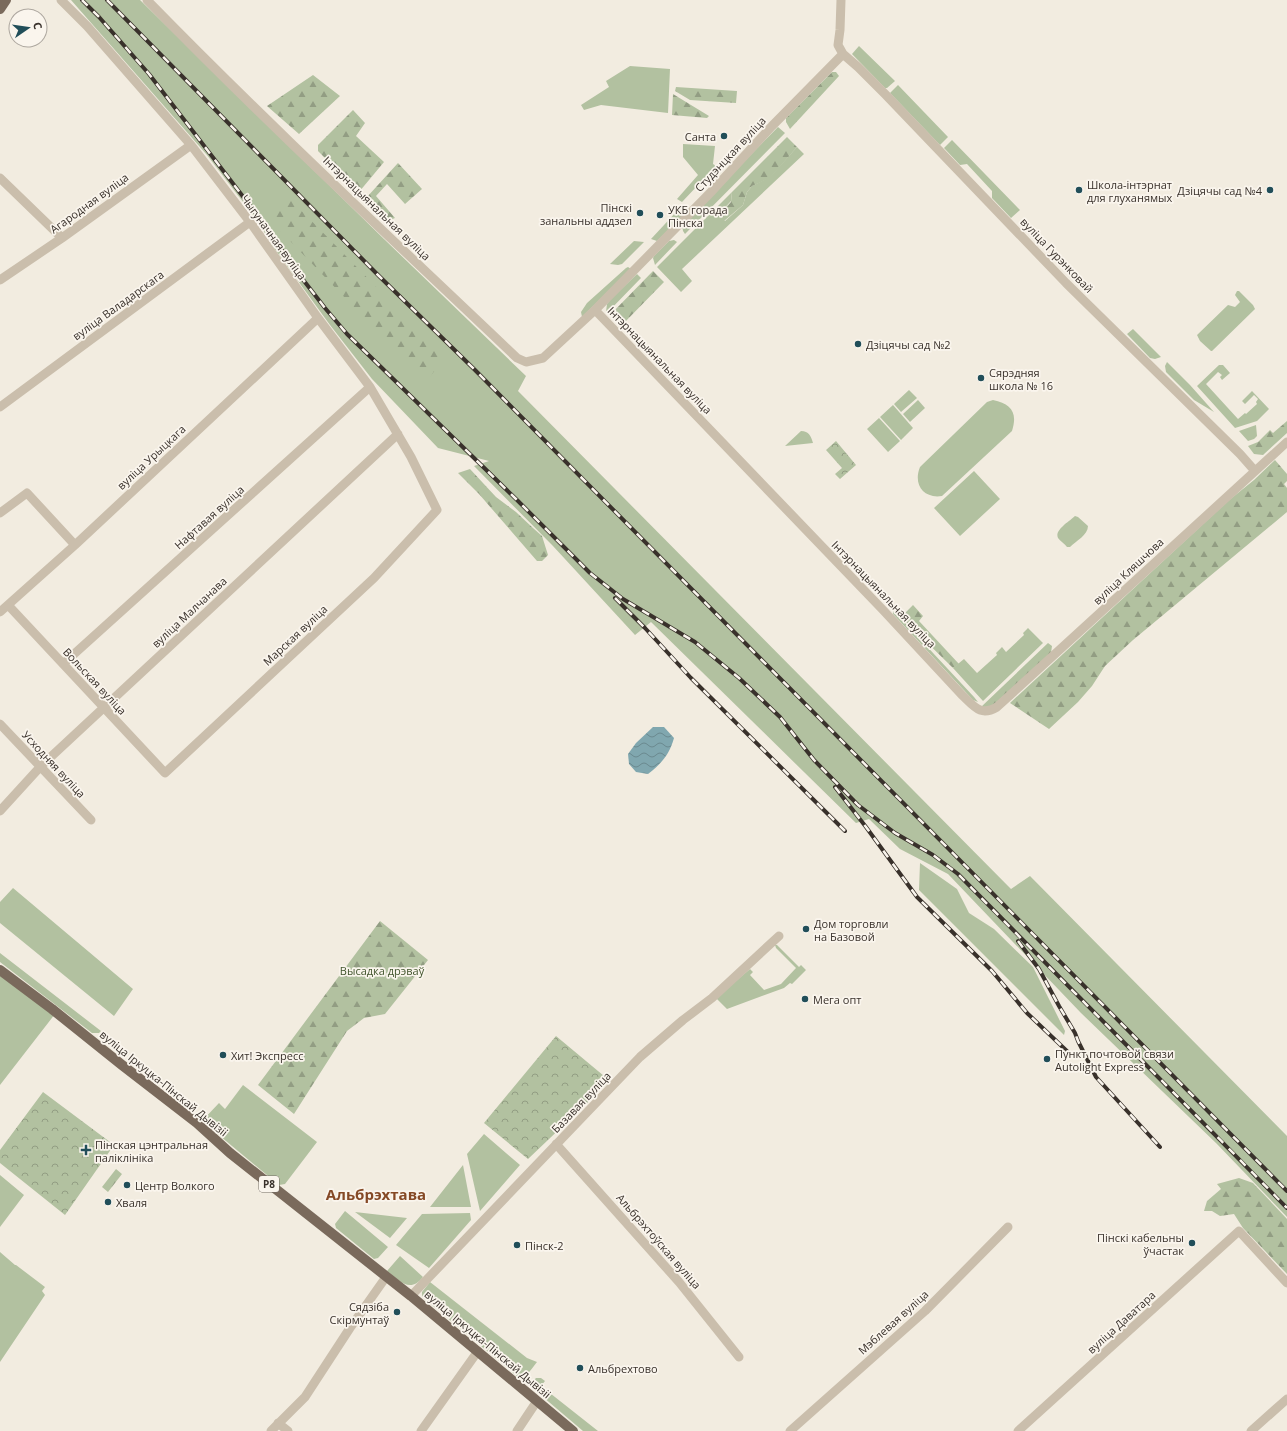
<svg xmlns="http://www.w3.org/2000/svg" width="1287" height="1431" font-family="'Open Sans',sans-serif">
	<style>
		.grass { fill: #b2c1a0 }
		.forest { fill: url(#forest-firs) }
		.park { fill: url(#park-crowns) }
		.water { fill: url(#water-waves) }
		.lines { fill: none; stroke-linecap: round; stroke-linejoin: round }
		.minor { stroke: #cabeac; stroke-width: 9 }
		.major { stroke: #7a6a5c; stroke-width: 10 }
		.rail-casing { stroke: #39312b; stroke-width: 4 }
		.rail { stroke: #faf5ed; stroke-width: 2.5; stroke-dasharray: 8; stroke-linecap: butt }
		.poi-dot { fill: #214e59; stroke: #faf5ed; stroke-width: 1.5 }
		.labels { text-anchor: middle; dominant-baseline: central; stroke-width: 3.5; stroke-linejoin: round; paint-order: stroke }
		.shield { fill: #faf5ed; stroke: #736c65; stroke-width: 1 }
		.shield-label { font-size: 10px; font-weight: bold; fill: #39312b }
		.poi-label { font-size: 11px; fill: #39312b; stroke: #faf5ed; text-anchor: start }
		.street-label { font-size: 11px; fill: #39312b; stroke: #faf5ed }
		.park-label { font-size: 11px; fill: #43562f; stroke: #faf5ed }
		.district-label { font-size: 15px; font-weight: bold; fill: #854926; stroke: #faf5ed }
	</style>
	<defs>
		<pattern id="forest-firs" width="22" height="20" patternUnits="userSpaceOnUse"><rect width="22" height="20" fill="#b2c1a0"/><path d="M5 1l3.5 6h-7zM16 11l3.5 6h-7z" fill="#929d83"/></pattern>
		<pattern id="park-crowns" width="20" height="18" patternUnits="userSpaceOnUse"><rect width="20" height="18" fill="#b2c1a0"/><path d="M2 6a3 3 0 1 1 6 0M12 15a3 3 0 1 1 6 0" fill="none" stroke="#929d83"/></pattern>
		<pattern id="water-waves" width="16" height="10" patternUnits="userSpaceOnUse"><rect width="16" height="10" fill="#80a7af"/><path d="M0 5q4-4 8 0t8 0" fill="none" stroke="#6a898f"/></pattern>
	</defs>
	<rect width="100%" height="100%" fill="#f2ece0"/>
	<path class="grass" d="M71,0H140L384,239L526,376L518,391L1011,889L1030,876L1287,1136V1217L1216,1143L1081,1013L948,874L900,849L869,819L856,823L651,622L635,635L553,546L474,466L489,461L438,448L372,379L330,325L274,248L257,220L207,155Z
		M859,46L895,81L887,88H885L852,54Z
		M630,66L670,69L668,113L601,105L584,110L581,105L609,87L606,81Z
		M898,85L948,137L940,145L890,93Z
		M778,127L785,133L685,234L683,231L682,225Z
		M952,140L1020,210L1011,218L992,198V191L967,164L960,165L944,148Z
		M683,144L715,146L713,164L716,166L682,202L677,199L698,175L683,157Z
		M797,147L804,154L682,269L692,281L681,292L657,267L732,192L731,201L718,215L725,221L743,205L747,192L752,186L770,177Z
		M677,211L682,212V217L657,241L651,239Z
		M674,240L677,242L655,265L653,258L654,256L669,241Z
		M634,241L644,242L622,264L618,265L610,264Z
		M628,267L631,269L582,317L581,312L587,303L626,268Z
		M637,274L641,278L607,313L606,312L607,304L610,300Z
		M1237,291H1239L1253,305L1255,309L1212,351H1211L1200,341L1197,335L1228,305L1235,307L1240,302L1235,295Z
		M1133,329L1161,357L1155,359L1150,358L1127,334Z
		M1167,362L1190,385L1214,412L1194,400L1166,372L1165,366Z
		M1219,365H1223L1230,373L1222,380L1220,377L1222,375L1218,372L1206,384L1238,419L1245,413L1246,414L1257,404L1256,402L1258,399L1254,395L1245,404L1242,401L1252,391L1269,409L1257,421L1235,428L1197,386Z
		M909,390L917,398L901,412L894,404Z
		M918,400L925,408L910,422L903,414Z
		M993,400C1011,404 1018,412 1012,431L942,496C923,499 913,484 920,467L987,402Z
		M893,405L913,428L901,440L880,417Z
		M879,418L900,441L888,452L867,429Z
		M1256,425L1257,436L1254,439L1248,441L1239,431Z
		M801,431C809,431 811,436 813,443L785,446Z
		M974,471L1000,499L960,536L934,508Z
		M1075,516L1078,517L1088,526C1088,535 1076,541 1070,547H1067C1065,544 1060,541 1058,538C1054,530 1070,521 1075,516Z
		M893,610L974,697L978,702L973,700L893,614Z
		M1028,628L1043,643L983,701L953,668L964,659L977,673L997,655L996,653L1002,647L1006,652L1024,635L1023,633Z
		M920,863L957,889L969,913L994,929L1033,967L1065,1031L1064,1035L919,890Z
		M13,888L133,989L114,1016L0,923V902Z
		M775,945H777L799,967L801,965L806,970L792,984L790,983L784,988L727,1009L716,998L750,969L753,972L750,975L764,990L781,984L796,968L776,948Z
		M0,953L101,1031L99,1033H92L0,962Z
		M0,972L55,1014L0,1085Z
		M243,1085L317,1142L285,1184L279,1185L202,1121L219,1103L225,1109Z
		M484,1134L520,1165L480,1211L467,1154Z
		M463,1165L471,1207H430Z
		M0,1175L24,1195L0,1227Z
		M345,1211L388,1247L378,1258L374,1259L336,1228L335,1224Z
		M355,1212L407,1218L390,1238Z
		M470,1213L471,1220L429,1268L396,1245L422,1214Z
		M0,1252L15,1265H16L45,1287L42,1291L45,1295L0,1362Z
		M400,1256L423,1277C410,1294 399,1280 387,1271Z
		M430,1282L527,1358L537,1362C532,1368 526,1379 518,1377L426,1300L422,1296V1292Z
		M536,1378H541L545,1381L541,1386L598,1431H583L536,1391L532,1385V1382Z"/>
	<path class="forest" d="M832,72H836L839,76L790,129L786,122V118Z
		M313,75L340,96L299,134L267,106Z
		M676,87L737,91L736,103L690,100L675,91Z
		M673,94L709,116L707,118L672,115Z
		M353,110L365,123L356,136L384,162L359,192L318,151V145Z
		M787,137L797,147L770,178L752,186L747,192L743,205L724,221L719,219L718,215L731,202L732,192Z
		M398,163L422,189L405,204L387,184L376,196L395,218L390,220L367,197Z
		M288,197L445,357L426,382L269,219Z
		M653,271L664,282L622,325L611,314Z
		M1287,421V433L1263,455L1254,454L1248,446L1258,442L1270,430L1273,433Z
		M1275,460L1287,474V481L1284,484L1287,488V512L1133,640L1105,666L1092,686L1078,702L1049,729L1010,703L1228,501L1254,480Z
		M470,469L496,497L516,512L533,528L542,536L548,555L542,561H537L479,494L458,473Z
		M913,605L923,616L919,621L959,664L953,668L901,617Z
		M1048,643L1052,646L1051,653L990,708L981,707Z
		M380,921L428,960L385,1014L364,1018L347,1031L294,1114L258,1085Z
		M116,1169L122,1174L108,1192L102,1187Z
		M1239,1178L1253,1183L1287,1219V1274L1243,1228L1234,1214L1220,1216L1212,1211H1204L1207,1201L1221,1189L1217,1184Z"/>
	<path class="park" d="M836,441L856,465L840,479L835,474L842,468L826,450Z
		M556,1036L610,1081L528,1159L484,1123Z
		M43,1092L114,1145L65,1215L0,1163V1150Z"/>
	<path class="water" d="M653,727H664L674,738C669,755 662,763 648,774L636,772L629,764L628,754L636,743Z"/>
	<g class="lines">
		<path class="minor" d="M147,0C267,123 393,240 517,358L526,362L543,358L595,310L883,610L962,695C974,706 980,717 997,707L1287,442
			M841,0L840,30L838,45L843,54L858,67L885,94L1066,283L1240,454L1255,471
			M0,178L62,238
			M0,280L62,238L191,145
			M595,310L712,191L772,126L843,54
			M0,407L250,222
			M0,513L27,493L75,545
			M8,605L165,773L374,578L437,510L411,457L370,387L318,318L250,222L191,145L87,26L61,0
			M0,612L75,545L318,318
			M63,664L370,387
			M0,724L91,820
			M0,811L41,766L398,434
			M556,1144L679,1282L739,1357
			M411,1296L640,1057L683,1020L712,998L779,936
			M278,1423L288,1431
			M271,1431L305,1397L350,1328L386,1277
			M421,1431L478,1351
			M517,1431L537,1401
			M790,1431L925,1311L1008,1227
			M1018,1431L1239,1231L1287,1283
			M1251,1431L1287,1399"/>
		<path class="major" d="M0,9L6,0
			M0,970L52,1009L122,1065L197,1123L230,1153L411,1296L573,1431"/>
		<g class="rail-casing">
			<path id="rail" d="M82,0L99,17L149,74L264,224L294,268L325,308L347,334L384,370L516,499L590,573L623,599L695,642L739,678L780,717L814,760L858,805L895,833L933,855L958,874C1067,986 1178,1096 1287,1208
				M107,0L379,276L475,370L1287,1191
				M615,598L645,628L691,678L845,831
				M835,787L866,827L917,897L992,971L1027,1013L1070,1054
				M1018,941L1039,969L1059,1006L1075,1033L1078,1041L1096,1077L1160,1147"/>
		</g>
		<use href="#rail" class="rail"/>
	</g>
	<g class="poi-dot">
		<circle cx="724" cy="136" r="4"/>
		<circle cx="1079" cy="190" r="4"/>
		<circle cx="1270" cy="190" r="4"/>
		<circle cx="640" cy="213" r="4"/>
		<circle cx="660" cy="215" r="4"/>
		<circle cx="858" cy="344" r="4"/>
		<circle cx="981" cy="378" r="4"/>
		<circle cx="806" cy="929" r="4"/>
		<circle cx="805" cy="999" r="4"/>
		<circle cx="223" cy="1055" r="4"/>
		<circle cx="1047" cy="1059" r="4"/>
		<path d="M84 1144h4v4h4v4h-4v4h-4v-4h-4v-4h4z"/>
		<circle cx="127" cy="1185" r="4"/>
		<circle cx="108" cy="1202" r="4"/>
		<circle cx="1192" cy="1243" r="4"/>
		<circle cx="517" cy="1245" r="4"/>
		<circle cx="397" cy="1312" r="4"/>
		<circle cx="580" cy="1368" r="4"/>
	</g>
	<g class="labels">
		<rect class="shield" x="259" y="1176" width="20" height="16" rx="3"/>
		<g class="shield-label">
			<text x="269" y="1184">Р8</text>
		</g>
		<g class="poi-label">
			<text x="716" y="136" text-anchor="end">Санта</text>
			<text x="1087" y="184">Школа-інтэрнат<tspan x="1087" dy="13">для глуханямых</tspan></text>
			<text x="1262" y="190" text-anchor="end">Дзіцячы сад №4</text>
			<text x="632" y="207" text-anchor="end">Пінскі<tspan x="632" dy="13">занальны аддзел</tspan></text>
			<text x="668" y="209">УКБ горада<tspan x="668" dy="13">Пінска</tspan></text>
			<text x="866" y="344">Дзіцячы сад №2</text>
			<text x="989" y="372">Сярэдняя<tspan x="989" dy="13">школа № 16</tspan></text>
			<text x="814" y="923">Дом торговли<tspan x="814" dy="13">на Базовой</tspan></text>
			<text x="813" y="999">Мега опт</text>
			<text x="1055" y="1053">Пункт почтовой связи<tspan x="1055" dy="13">Autolight Express</tspan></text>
			<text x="231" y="1055">Хит! Экспресс</text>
			<text x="95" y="1144">Пінская цэнтральная<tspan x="95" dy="13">паліклініка</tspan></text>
			<text x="135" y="1185">Центр Волкого</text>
			<text x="116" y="1202">Хваля</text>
			<text x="1184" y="1237" text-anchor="end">Пінскі кабельны<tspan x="1184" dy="13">ўчастак</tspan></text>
			<text x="525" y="1245">Пінск-2</text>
			<text x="389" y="1306" text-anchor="end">Сядзіба<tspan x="389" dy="13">Скірмунтаў</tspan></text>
			<text x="588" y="1368">Альбрехтово</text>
		</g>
		<g class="street-label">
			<text transform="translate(730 154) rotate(-47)">Студэнцкая вуліца</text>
			<text transform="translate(89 203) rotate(-36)">Агародная вуліца</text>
			<text transform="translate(377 208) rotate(44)">Інтэрнацыянальная вуліца</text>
			<text transform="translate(274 237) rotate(54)">Чыгуначная вуліца</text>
			<text transform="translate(1057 255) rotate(46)">вуліца Гурэнковай</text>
			<text transform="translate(118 305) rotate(-36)">вуліца Валадарскага</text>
			<text transform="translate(660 360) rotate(46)">Інтэрнацыянальная вуліца</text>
			<text transform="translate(151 457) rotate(-43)">вуліца Урыцкага</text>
			<text transform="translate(209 517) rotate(-42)">Нафтавая вуліца</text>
			<text transform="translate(1128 571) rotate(-43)">вуліца Кляшчова</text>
			<text transform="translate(884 594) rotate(46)">Інтэрнацыянальная вуліца</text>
			<text transform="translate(189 612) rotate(-43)">вуліца Малчанава</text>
			<text transform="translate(295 635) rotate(-43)">Марская вуліца</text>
			<text transform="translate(95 681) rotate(47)">Вольская вуліца</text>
			<text transform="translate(54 764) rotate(47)">Усходняя вуліца</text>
			<text transform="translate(164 1083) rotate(39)">вуліца Іркуцка-Пінскай Дывізіі</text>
			<text transform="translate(581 1102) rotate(-46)">Базавая вуліца</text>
			<text transform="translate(659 1241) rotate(49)">Альбрэхтоўская вуліца</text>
			<text transform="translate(893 1322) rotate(-42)">Мэблевая вуліца</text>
			<text transform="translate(1121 1322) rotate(-42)">вуліца Даватара</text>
			<text transform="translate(488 1344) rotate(40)">вуліца Іркуцка-Пінскай Дывізіі</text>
		</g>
		<g class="park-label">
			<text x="382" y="970">Высадка дрэваў</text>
		</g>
		<g class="district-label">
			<text x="376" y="1194">Альбрэхтава</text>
		</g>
	</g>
	<g transform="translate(28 28) rotate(77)"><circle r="19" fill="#faf5ed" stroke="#ada79f"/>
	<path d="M0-3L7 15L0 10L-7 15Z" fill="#214e59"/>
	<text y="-6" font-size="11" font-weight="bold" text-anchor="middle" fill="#39312b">С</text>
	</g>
</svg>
